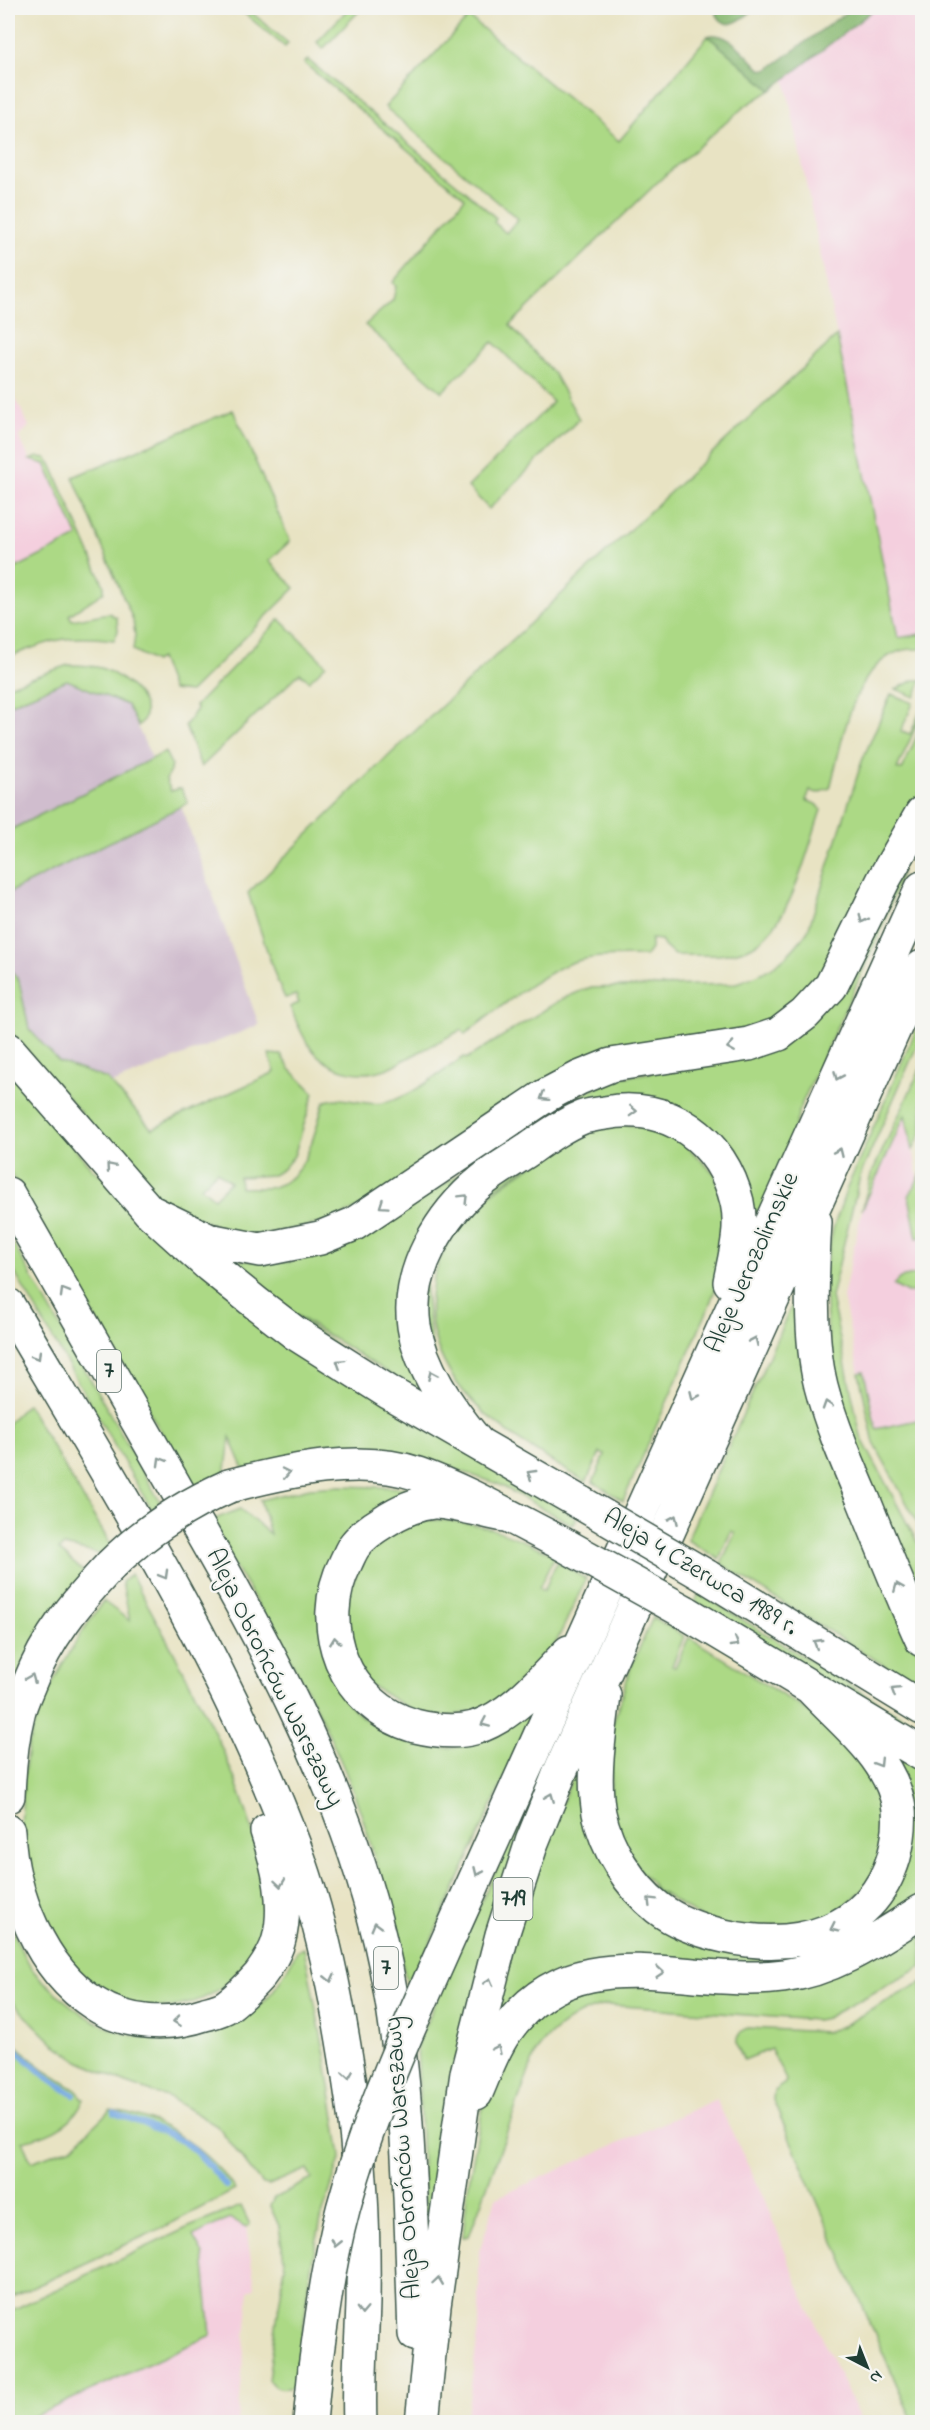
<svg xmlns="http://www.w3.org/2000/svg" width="930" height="2430" font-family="'Indie Flower',sans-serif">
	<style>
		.built { fill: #f4cfde }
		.industrial { fill: #d0bdce }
		.green { fill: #acd985; stroke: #668b5c; stroke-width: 1.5; fill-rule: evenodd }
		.forest { fill: #89b972; stroke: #547b53; stroke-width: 1.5 }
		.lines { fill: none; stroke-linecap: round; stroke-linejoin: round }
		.stream { stroke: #75a9e2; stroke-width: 6 }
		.major-casing { stroke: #3d5649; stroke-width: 36 }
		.major { stroke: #fff; stroke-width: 33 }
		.major-bridge-casing { stroke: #3d5649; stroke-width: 36; stroke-linecap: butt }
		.major-bridge { stroke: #fff; stroke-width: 33 }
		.oneway { stroke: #8f9e9a }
		.labels { text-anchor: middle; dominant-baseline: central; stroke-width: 4.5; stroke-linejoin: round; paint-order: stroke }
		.shield { fill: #f6f6f2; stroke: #60746d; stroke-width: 1.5 }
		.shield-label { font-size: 24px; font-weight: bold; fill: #1f3d34 }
		.street-label { font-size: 26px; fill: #1f3d34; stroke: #f6f6f2 }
	</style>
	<rect width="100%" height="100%" fill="#f6f6f2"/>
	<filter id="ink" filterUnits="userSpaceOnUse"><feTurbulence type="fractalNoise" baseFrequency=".0167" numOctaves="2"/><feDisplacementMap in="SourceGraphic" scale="12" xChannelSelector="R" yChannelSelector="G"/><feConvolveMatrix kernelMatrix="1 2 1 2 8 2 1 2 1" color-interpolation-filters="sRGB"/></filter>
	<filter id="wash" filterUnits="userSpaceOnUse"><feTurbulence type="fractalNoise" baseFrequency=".008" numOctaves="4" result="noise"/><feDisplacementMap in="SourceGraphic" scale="24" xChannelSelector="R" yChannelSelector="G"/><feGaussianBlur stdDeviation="1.35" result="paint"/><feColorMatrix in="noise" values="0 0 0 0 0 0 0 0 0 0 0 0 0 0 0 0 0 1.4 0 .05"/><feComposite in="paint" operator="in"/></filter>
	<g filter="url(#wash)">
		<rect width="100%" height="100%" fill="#e8e3c3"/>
		<path class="built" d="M876,8H922V634L898,639L785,79Z
			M15,397L29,426L19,438L24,447L30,460L45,463L78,537L8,572V401Z
			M906,1114L922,1196V1427L872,1436L843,1297L862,1210Z
			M716,2099L763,2196L800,2289L861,2422H466L479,2327V2253L496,2198Z
			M229,2218L246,2227L255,2287L249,2291L238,2422H22L211,2335L193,2236Z"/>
		<path class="industrial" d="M67,680L127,705L152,758L8,831V705Z
			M181,806L259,1025L111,1084L107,1079L59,1062L29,1029L19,981L8,966V893Z"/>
		<path class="green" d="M238,8H246L288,43L285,47Z
			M349,8H362L323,49L317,42Z
			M469,17L619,141L708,36L771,90L745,106L662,178L510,325L554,374L579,419L489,509L468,487L553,402L493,342L442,392L365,325L393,300L396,287L393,282L465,198L304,63L308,60L470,195L496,218L494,222L506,233L518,219L385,107Z
			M837,336L898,638L922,634V649C916,649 910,649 904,650C852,662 842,745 830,788L818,793L810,791L806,800L818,805L821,810C807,850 791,927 751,947C728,958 699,955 674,955L664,946L661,940L651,939V949L646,956C623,957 599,955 577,961C546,969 492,1014 465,1034L461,1030L391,1067C363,1079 331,1073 311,1048C302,1037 296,1020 290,1007L299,1003L296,995L285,998L276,978L248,893L381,763Z
			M233,410L290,541L269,561L295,588L190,692L172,690L160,658L155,662L133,650L135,635L133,620L73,477Z
			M38,457L46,458L51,464L104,586V592L101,594L69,615L72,620L109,613L117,618L118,631L114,640C66,634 52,640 8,657V572L78,537L45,464L30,460Z
			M280,619L326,665L309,681L300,673L201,767L185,726L197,709L195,706Z
			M68,665C80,665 90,665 101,668C121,675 162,705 138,726L127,705L67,680L8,705V686Z
			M914,680H922L915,697L896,689Z
			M891,694L913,703L901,731L910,734L920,712L922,713L897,769L902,770L922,724V789L828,969L782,1015L755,1028L643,1045L334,1221L244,1238L172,1207L142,1184L8,1028V966L19,981L29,1029L59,1062L107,1079L152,1129L275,1072L269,1054L281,1055L290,1069L314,1093L294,1156L283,1169L273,1175L239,1177L240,1188C250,1187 263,1189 273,1187C308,1178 314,1132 324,1102C341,1093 364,1107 383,1103C412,1097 439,1073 464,1057L466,1059L562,999L588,988L733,984C769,973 787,961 808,930L862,761ZM217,1171L230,1182L214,1198L201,1187Z
			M165,752L172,766L166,780L171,791L181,788L188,803L8,893V831Z
			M902,871L881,931L798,1112V1117L769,1202L758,1228L741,1175L620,1100L421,1241L437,1404L280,1305L230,1262L232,1260L289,1262L335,1251L359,1240L423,1199L549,1111L613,1079L769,1051Z
			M922,1016V1034L860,1176L831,1297L861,1437L922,1551V1616L831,1380L824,1274L833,1229L847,1188Z
			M922,1065V1131L913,1150L905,1115L862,1210L871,1175Z
			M8,1067L92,1169L577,1519L573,1525L498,1484L437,1463L404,1457L244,1469L230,1437L225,1477L195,1490L8,1169Z
			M611,1123L670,1130L715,1174L726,1216L716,1287L706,1314L623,1501L593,1482L605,1455L600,1453L586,1482C540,1454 486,1425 454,1379C423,1334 423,1280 453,1234C457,1228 461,1221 466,1216C488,1194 513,1177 539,1161C563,1146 584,1132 611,1123Z
			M922,1172V1237L917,1238L909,1196Z
			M8,1235L163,1507L154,1514L8,1261Z
			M919,1274L922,1290L907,1293L893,1285L900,1278Z
			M798,1303L906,1631L922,1659V1689L721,1564L735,1533L731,1531L719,1559L687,1540L789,1311L793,1304Z
			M864,1372L876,1429L922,1419V1531L874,1443L859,1373Z
			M27,1404L112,1547L104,1555L64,1546L59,1550L85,1573L8,1709V1423Z
			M340,1486L414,1488L364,1522L327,1666C333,1677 338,1689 345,1699C368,1732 436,1760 475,1742C494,1734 512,1720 531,1709L535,1710L409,1990C395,1937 383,1884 367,1832C333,1720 268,1620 207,1522L240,1509L270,1534L260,1500L310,1488Z
			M432,1520C480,1520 512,1535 555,1555L539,1588L544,1591L557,1561L586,1579L555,1645L494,1708L427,1720L359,1678L342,1612L360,1562L383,1538L414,1523Z
			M131,1574C180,1665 248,1777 263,1879C265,1889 268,1900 268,1909C267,1935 253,1960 235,1977C190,2018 133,2016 85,1980C68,1967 39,1915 30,1894C25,1880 22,1858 21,1843C20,1832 22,1819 22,1807C23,1782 25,1751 34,1726C50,1681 76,1640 103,1601L130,1621L122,1582Z
			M699,1593L922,1729V1740L695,1602Z
			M618,1597L623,1599L580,1695L430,2233H425L417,2044Z
			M653,1617L684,1636L672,1666L675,1667L689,1637L821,1719L871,1769L888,1812L875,1879L829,1920L721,1930L647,1884L610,1816L612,1726L631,1667Z
			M887,1753L922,1764V1899L799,1963L635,1960L492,2020L530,1884L580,1758L589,1816L712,1949L760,1956L880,1908Z
			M8,1920C14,1935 22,1955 32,1969C37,1976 45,1982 51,1988C107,2045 194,2061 258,2007C275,1993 286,1971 297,1951L304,1948L325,2055L341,2156L321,2219L309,2278L298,2376L293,2387C281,2390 277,2389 268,2380L285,2266L279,2226L270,2206L274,2198L312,2179L307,2169L269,2185L262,2184L217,2126L172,2099L124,2082L79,2061L53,2043L8,1998Z
			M922,1925V1967L826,2018L816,2020L608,2005C582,2008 551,2030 536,2052L469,2236L463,2237L467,2193L481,2115L490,2086L530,2020L594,1985L741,1990Z
			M922,1982V2422H913L773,2100L774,2091L785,2083L786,2080L771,2049L744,2060C737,2047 731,2036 747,2028L826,2032L840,2027Z
			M8,2037L44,2070L76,2090L84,2099C74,2125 48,2136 22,2141L31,2162L72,2147L110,2110C157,2114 210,2151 235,2190L168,2225L8,2299Z
			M241,2206L250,2225L246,2227L229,2218L193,2236L203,2254L211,2335L22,2422H8V2312L189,2227Z"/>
		<path class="forest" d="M720,8H756C744,17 726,35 716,13Z
			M852,8H876L771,90L708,36C727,29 748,57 760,69L767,70Z"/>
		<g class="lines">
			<path class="stream" d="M8,2043L44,2075L74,2095
				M114,2113C137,2122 162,2129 183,2142C200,2153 213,2170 226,2186"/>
		</g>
	</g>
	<g filter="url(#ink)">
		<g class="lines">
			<g class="major-casing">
				<path id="major" d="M8,1049L149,1211L210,1266L256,1303L295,1333L390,1393L581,1503
					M8,1194C64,1293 121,1391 177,1490C259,1632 342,1779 380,1940C410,2069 410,2202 415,2334
					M149,1211L208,1240L260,1250L320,1238L354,1224L545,1096L579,1078L611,1065L749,1044L779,1034L805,1014L831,986L884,879L922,813
					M815,1222C812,1272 809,1338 821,1386C831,1425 848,1464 864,1501C883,1548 901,1594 922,1640
					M8,1305C108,1475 216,1645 288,1830C322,1915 339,2008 352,2098C361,2165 364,2235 363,2302C362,2342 358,2382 360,2422
					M476,1441C449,1408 421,1369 414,1326C406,1271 441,1214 483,1180C497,1169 513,1160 528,1150C545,1138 563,1125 583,1117C590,1115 598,1114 605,1113C669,1101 722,1140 737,1202C743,1229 735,1256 730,1282
					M229,1486C286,1471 361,1454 418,1474C464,1490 517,1521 561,1543
					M505,1515C488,1512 448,1501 433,1502C414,1504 398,1512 383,1522C373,1528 362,1536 355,1545C351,1550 349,1556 346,1562C313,1626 344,1706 415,1726C432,1730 456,1733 474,1728C513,1716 541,1680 569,1652
					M706,1576L922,1708
					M685,1612L922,1754
					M604,1695C600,1733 592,1775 599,1813C606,1848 630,1886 658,1908C676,1922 702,1931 724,1936C795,1952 871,1934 894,1857C899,1838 902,1814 896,1795C883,1752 841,1720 812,1689
					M8,1796C9,1769 11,1742 18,1714C20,1704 25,1694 29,1684C47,1637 77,1601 111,1565
					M8,1831C11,1893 40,1969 95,2004C127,2025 170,2026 205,2014C212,2012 221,2010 227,2006C239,1997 250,1986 260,1975C268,1964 276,1952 279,1939C288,1904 278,1865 267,1831
					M451,1933L922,888
					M476,2093C485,2073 493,2048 506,2031C575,1932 687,1989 783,1976C836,1969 879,1938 922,1911
					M310,2422L315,2368
					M422,2422L434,2306L467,2073L502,1935L532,1842L561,1770L922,967"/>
			</g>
			<use href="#major" class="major"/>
			<g class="major-bridge-casing">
				<path id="major-bridge" d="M581,1503L706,1576
					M561,1543L685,1612
					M111,1565C146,1530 184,1506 229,1486
					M315,2368C323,2308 331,2247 349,2188C375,2100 414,2016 451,1933"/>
			</g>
			<use href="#major-bridge" class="major-bridge"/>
		</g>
		<defs><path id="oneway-chevron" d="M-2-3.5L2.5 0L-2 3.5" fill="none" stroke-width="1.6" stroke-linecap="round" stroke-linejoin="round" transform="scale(1.5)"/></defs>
		<g class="oneway">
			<use href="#oneway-chevron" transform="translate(863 919) rotate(117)"/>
			<use href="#oneway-chevron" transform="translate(731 1047) rotate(171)"/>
			<use href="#oneway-chevron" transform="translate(838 1076) rotate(114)"/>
			<use href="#oneway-chevron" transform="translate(544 1097) rotate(148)"/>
			<use href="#oneway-chevron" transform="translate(633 1111) rotate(2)"/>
			<use href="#oneway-chevron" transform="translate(839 1152) rotate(-66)"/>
			<use href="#oneway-chevron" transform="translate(110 1167) rotate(-131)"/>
			<use href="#oneway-chevron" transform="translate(464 1198) rotate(-45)"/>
			<use href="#oneway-chevron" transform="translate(383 1205) rotate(146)"/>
			<use href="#oneway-chevron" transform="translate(64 1292) rotate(-120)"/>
			<use href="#oneway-chevron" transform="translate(754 1341) rotate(-66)"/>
			<use href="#oneway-chevron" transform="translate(37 1356) rotate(59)"/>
			<use href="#oneway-chevron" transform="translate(340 1363) rotate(-148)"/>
			<use href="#oneway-chevron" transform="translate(432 1375) rotate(-114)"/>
			<use href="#oneway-chevron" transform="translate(694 1396) rotate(114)"/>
			<use href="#oneway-chevron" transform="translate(827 1405) rotate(-108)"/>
			<use href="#oneway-chevron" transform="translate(161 1461) rotate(-120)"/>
			<use href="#oneway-chevron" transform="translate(286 1473) rotate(-12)"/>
			<use href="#oneway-chevron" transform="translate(531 1474) rotate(-149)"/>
			<use href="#oneway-chevron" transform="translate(674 1519) rotate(-66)"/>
			<use href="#oneway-chevron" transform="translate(164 1575) rotate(60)"/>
			<use href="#oneway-chevron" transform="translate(898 1587) rotate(-112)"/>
			<use href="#oneway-chevron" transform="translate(335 1641) rotate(-97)"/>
			<use href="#oneway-chevron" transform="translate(735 1643) rotate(31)"/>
			<use href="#oneway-chevron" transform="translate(817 1643) rotate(-149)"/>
			<use href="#oneway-chevron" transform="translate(31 1678) rotate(-68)"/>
			<use href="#oneway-chevron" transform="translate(895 1691) rotate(-148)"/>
			<use href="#oneway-chevron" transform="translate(485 1723) rotate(156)"/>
			<use href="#oneway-chevron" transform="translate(879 1763) rotate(58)"/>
			<use href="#oneway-chevron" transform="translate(550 1797) rotate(-68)"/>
			<use href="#oneway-chevron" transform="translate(478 1872) rotate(114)"/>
			<use href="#oneway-chevron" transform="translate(280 1883) rotate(82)"/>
			<use href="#oneway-chevron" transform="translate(651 1901) rotate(-135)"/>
			<use href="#oneway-chevron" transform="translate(376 1926) rotate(-105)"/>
			<use href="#oneway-chevron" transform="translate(834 1928) rotate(154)"/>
			<use href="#oneway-chevron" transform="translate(660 1972) rotate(5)"/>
			<use href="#oneway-chevron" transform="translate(330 1978) rotate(77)"/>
			<use href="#oneway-chevron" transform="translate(489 1982) rotate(-75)"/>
			<use href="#oneway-chevron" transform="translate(177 2021) rotate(173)"/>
			<use href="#oneway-chevron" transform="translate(497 2049) rotate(-65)"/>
			<use href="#oneway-chevron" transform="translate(348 2075) rotate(81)"/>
			<use href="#oneway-chevron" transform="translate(336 2243) rotate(103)"/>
			<use href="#oneway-chevron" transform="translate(438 2281) rotate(-82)"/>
			<use href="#oneway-chevron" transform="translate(362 2311) rotate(92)"/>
		</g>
	</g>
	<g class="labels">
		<g class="shield">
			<rect x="97" y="1350" width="24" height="42" rx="4.5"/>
			<rect x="493.5" y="1878" width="39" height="42" rx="4.5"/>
			<rect x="374" y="1947" width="24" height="42" rx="4.5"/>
		</g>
		<g class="shield-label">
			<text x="109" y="1371">7</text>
			<text x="513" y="1899">719</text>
			<text x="386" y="1968">7</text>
		</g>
		<g class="street-label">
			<text transform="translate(753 1263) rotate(-66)">Aleje Jerozolimskie</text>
			<text transform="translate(700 1573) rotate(31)">Aleja 4 Czerwca 1989 r.</text>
			<text transform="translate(274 1678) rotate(64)">Aleja Obrońców Warszawy</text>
			<text transform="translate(404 2158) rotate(-94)">Aleja Obrońców Warszawy</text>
		</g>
	</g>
	<rect width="930" height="2430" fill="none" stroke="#f6f6f2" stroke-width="30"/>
	<g transform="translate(867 2367) rotate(138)" stroke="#f6f6f2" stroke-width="4.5" paint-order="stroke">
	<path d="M0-4.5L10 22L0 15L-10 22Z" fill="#1f3d34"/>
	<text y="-9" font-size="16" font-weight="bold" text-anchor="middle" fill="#1f3d34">N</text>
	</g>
</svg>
